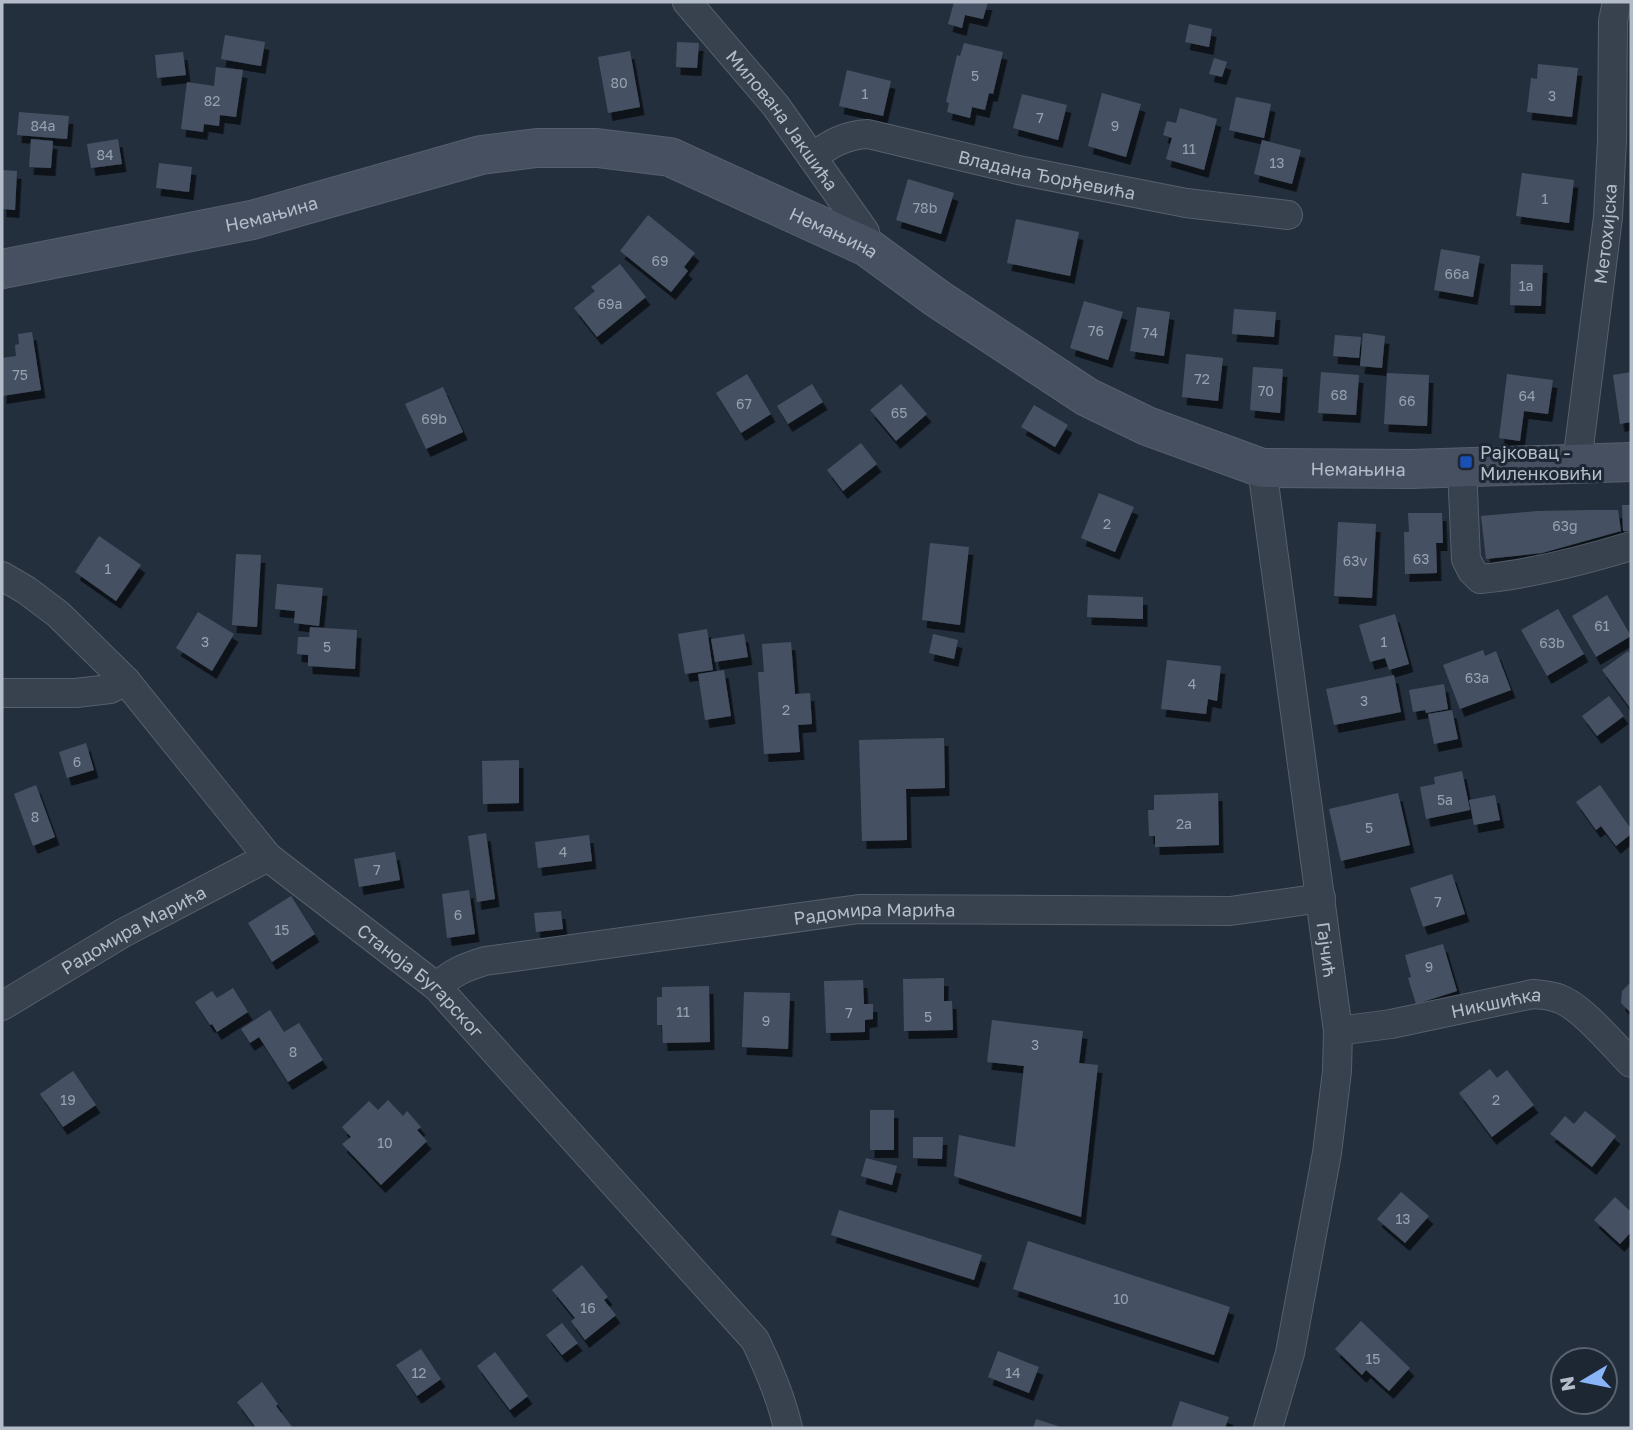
<svg xmlns="http://www.w3.org/2000/svg" width="1633" height="1430" font-family="'Golos Text',sans-serif">
	<style>
		.building { fill: #455162; filter: url(#shadow) }
		.lines { fill: none; stroke-linecap: round; stroke-linejoin: round }
		.street-casing { stroke: #565f6c; stroke-width: 30 }
		.secondary-casing { stroke: #565f6c; stroke-width: 40 }
		.street { stroke: #38414e; stroke-width: 28 }
		.secondary { stroke: #465061; stroke-width: 38 }
		.transit-dot { fill: #1a4fb4; stroke: #1d2633; stroke-width: 2.5 }
		.labels { text-anchor: middle; dominant-baseline: central; stroke-width: 6; stroke-linejoin: round; paint-order: stroke }
		.number-label { font-size: 14px; fill: #98a1af }
		.street-label { font-size: 18px; fill: #b4bcc9; stroke: #1d2633 }
		.poi-label { font-size: 18px; fill: #b4bcc9; stroke: #1d2633; text-anchor: start }
	</style>
	<defs>
		<filter id="shadow"><feDropShadow dx="4.5" dy="8" stdDeviation="0" flood-color="#0009"/></filter>
	</defs>
	<rect width="100%" height="100%" fill="#242f3e"/>
	<path class="building" d="M954,2H988L983,19L965,15L962,28L948,24Z
		M1189,24L1212,29L1209,47L1185,42Z
		M225,35L265,42L261,66L221,59Z
		M677,42L699,43L697,68L676,67Z
		M964,43L1003,52L993,94L989,93L985,110L972,107L970,118L947,112L949,103L946,102L957,55L960,56Z
		M630,51L640,107L608,113L598,57Z
		M183,52L186,75L157,78L155,55Z
		M1214,58L1227,62L1222,77L1209,74Z
		M1538,64L1578,68L1572,117L1527,112L1531,78L1537,79Z
		M216,67L243,70L236,117L220,115L219,126L204,124L203,132L181,129L187,82L214,86Z
		M847,70L891,81L883,116L839,106Z
		M1102,93L1141,104L1126,157L1088,146Z
		M1022,94L1067,105L1058,140L1013,128Z
		M1236,97L1271,104L1264,138L1229,130Z
		M1180,108L1217,119L1204,170L1166,159L1172,138L1163,135L1167,121L1176,123Z
		M19,112L69,116L67,139L17,135Z
		M31,139L53,141L51,168L29,167Z
		M118,139L122,164L91,168L87,144Z
		M1262,140L1301,150L1292,184L1254,174Z
		M159,163L192,167L189,192L156,188Z
		M2,170L17,171L15,210L2,209Z
		M1522,173L1574,180L1569,223L1516,216Z
		M908,179L954,193L941,234L896,220Z
		M648,215L695,253L684,267L688,271L671,292L620,251Z
		M1016,219L1079,232L1070,276L1007,263Z
		M1441,249L1480,256L1473,297L1434,290Z
		M620,264L646,297L597,337L574,308L595,291L591,287Z
		M1511,264L1543,265L1541,306L1510,305Z
		M1084,301L1123,312L1108,360L1070,348Z
		M1137,307L1170,312L1164,356L1130,351Z
		M1234,309L1276,312L1274,337L1232,334Z
		M32,332L41,390L2,396V358L16,356L15,345L19,344L18,334Z
		M1363,333L1385,336L1382,368L1360,366Z
		M1335,335L1361,337L1359,358L1333,356Z
		M1186,354L1223,358L1218,401L1182,397Z
		M1253,367L1283,369L1280,413L1250,410Z
		M1321,372L1359,375L1356,415L1318,413Z
		M1631,372V422L1620,424L1613,375Z
		M1387,373L1429,375L1427,426L1384,424Z
		M747,374L771,414L741,433L716,393Z
		M1507,374L1553,380L1548,414L1524,411L1520,441L1499,438Z
		M812,384L823,402L788,424L777,406Z
		M901,384L927,414L896,441L870,410Z
		M443,387L463,432L426,449L405,404Z
		M1034,405L1068,425L1055,447L1021,427Z
		M861,443L877,464L843,491L827,470Z
		M1099,493L1134,507L1115,552L1081,538Z
		M1622,505H1631V531H1623Z
		M1589,510H1618L1621,531L1542,553L1486,559L1481,516L1537,511Z
		M1408,513H1442L1443,543H1436L1437,573L1405,574L1404,532H1409Z
		M1338,522L1376,524L1372,598L1334,596Z
		M99,536L141,565L116,601L75,572Z
		M930,543L969,547L960,625L922,620Z
		M236,554L261,555L257,627L232,625Z
		M277,584L323,588L319,626L294,623L295,611L275,609Z
		M1088,595L1143,597V619L1087,617Z
		M1607,595L1631,636L1596,657L1572,616Z
		M1558,609L1584,654L1547,676L1521,630Z
		M198,612L234,634L212,671L176,648Z
		M1395,614L1409,664L1389,670L1385,658L1370,662L1359,625Z
		M310,627L357,630L355,669L308,666V655L297,654L298,637H309Z
		M707,629L713,670L685,674L678,634Z
		M744,634L748,657L715,662L711,639Z
		M933,634L958,640L954,659L929,653Z
		M791,642L795,694L810,693L812,724L798,725L800,752L764,754L758,672H764L762,644Z
		M1483,650L1485,656L1496,651L1511,690L1460,709L1443,665Z
		M1628,651L1631,656V709L1602,670Z
		M1167,660L1221,666L1217,701L1208,699L1206,714L1161,709Z
		M724,670L731,716L705,720L698,674Z
		M1394,675L1401,712L1334,725L1326,689Z
		M1444,684L1448,709L1426,713L1425,710L1413,712L1409,690Z
		M1609,696L1624,716L1597,736L1582,716Z
		M1452,710L1458,739L1434,744L1428,714Z
		M944,738L945,788L906,789L907,840L862,841L859,740Z
		M86,743L94,770L67,778L59,752Z
		M519,760V803L483,804L482,761Z
		M1462,771L1470,810L1426,819L1420,787L1435,784L1434,777Z
		M36,785L55,837L33,846L14,794Z
		M1600,785L1631,829V834L1616,846L1601,826L1596,830L1576,802Z
		M1218,793L1219,845L1155,847V836H1149L1148,810H1154V795Z
		M1398,793L1410,845L1341,861L1329,809Z
		M1495,795L1500,820L1474,825L1469,800Z
		M486,833L495,899L477,902L468,836Z
		M589,835L592,861L538,868L535,842Z
		M395,852L400,880L359,887L354,859Z
		M1452,874L1465,914L1423,927L1410,888Z
		M469,890L475,934L447,938L442,894Z
		M291,896L315,934L272,962L248,923Z
		M561,911L563,929L536,932L534,913Z
		M1443,944L1457,991L1416,1004L1408,978L1411,977L1405,955Z
		M944,978V1001H952L953,1030L904,1031L903,979Z
		M863,980L864,1004H873V1019L865,1020V1032L826,1033L824,981Z
		M1631,982V1013L1621,1003L1622,991Z
		M709,986L710,1042L663,1043L662,1025H657V997H662V987Z
		M233,988L248,1012L217,1032L212,1024L210,1025L195,1002L212,991L217,998Z
		M744,992L790,993L788,1049L742,1047Z
		M270,1010L284,1032L299,1023L323,1060L288,1082L259,1037L250,1043L241,1029Z
		M992,1020L1083,1031L1079,1063L1098,1065L1081,1217L954,1176L959,1135L1015,1147L1024,1066L987,1062Z
		M1490,1069L1497,1078L1507,1070L1534,1105L1492,1137L1459,1093Z
		M73,1071L96,1105L63,1127L40,1094Z
		M388,1100L403,1116L407,1111L421,1127L417,1130L427,1141L381,1185L342,1144L351,1137L342,1127L369,1101L378,1110Z
		M870,1110H894V1150H870Z
		M1585,1111L1616,1136L1592,1167L1550,1134L1565,1116L1574,1124Z
		M913,1137H943L942,1159L913,1158Z
		M866,1158L897,1166L892,1185L861,1176Z
		M1401,1192L1429,1216L1405,1243L1377,1219Z
		M1615,1197L1631,1212V1232L1620,1244L1594,1220Z
		M839,1210L982,1255L974,1280L831,1235Z
		M1028,1241L1230,1307L1214,1355L1013,1289Z
		M582,1265L608,1297L604,1300L616,1315L585,1340L571,1321L575,1318L552,1290Z
		M1361,1321L1410,1368L1389,1391L1366,1370L1362,1375L1335,1349Z
		M562,1323L578,1343L562,1355L546,1335Z
		M421,1349L441,1379L417,1396L396,1365Z
		M998,1351L1039,1367L1029,1393L988,1377Z
		M495,1352L528,1396L510,1410L477,1366Z
		M262,1382L278,1404L276,1406L293,1428H256L237,1402Z
		M1180,1401L1229,1417L1225,1428H1171Z
		M1036,1419L1064,1428H1033Z"/>
	<g class="lines">
		<g class="street-casing">
			<g id="street">
				<path id="s1" d="M687,2L776,106L812,157L865,232L867,247"/>
				<path id="s2" d="M812,157C830,144 845,135 868,134L1018,170L1186,203L1288,215"/>
				<path id="s3" d="M1577,463L1608,217L1612,141L1613,21L1617,2"/>
				<path d="M1462,467L1466,559L1472,571L1480,579C1532,574 1582,561 1631,546"/>
				<path id="s4" d="M1262,468L1338,1031L1337,1071L1327,1153L1290,1353L1268,1428"/>
				<path id="s5" d="M2,576L26,590L58,614L126,681L268,857L437,987L755,1340C769,1369 781,1397 788,1428"/>
				<path d="M2,693H76L110,689L126,681"/>
				<path id="s6" d="M437,987C452,972 466,967 485,961L859,909L1230,911L1321,898"/>
				<path id="s7" d="M2,1006L123,933L268,857"/>
				<path id="s8" d="M1338,1031L1391,1024L1533,994C1542,995 1551,995 1560,999C1582,1007 1614,1046 1631,1063"/>
			</g>
		</g>
		<g class="secondary-casing">
			<g id="secondary">
				<path id="s9" d="M2,269L252,220L481,155L537,148H597L670,157L867,247L938,299L1087,397L1147,426L1262,468L1411,469L1631,462"/>
			</g>
		</g>
		<use href="#street" class="street"/>
		<use href="#secondary" class="secondary"/>
	</g>
	<rect class="transit-dot" x="1459" y="455" width="14" height="14" rx="3.5"/>
	<g class="labels">
		<g class="number-label">
			<text x="975" y="75">5</text>
			<text x="619" y="82">80</text>
			<text x="865" y="93">1</text>
			<text x="1552" y="95">3</text>
			<text x="212" y="100">82</text>
			<text x="1040" y="117">7</text>
			<text x="43" y="125">84a</text>
			<text x="1115" y="125">9</text>
			<text x="1189" y="148">11</text>
			<text x="105" y="154">84</text>
			<text x="1277" y="162">13</text>
			<text x="1545" y="198">1</text>
			<text x="925" y="207">78b</text>
			<text x="660" y="260">69</text>
			<text x="1457" y="273">66a</text>
			<text x="1526" y="285">1a</text>
			<text x="610" y="303">69a</text>
			<text x="1096" y="330">76</text>
			<text x="1150" y="332">74</text>
			<text x="20" y="374">75</text>
			<text x="1202" y="378">72</text>
			<text x="1266" y="390">70</text>
			<text x="1339" y="394">68</text>
			<text x="1527" y="395">64</text>
			<text x="1407" y="400">66</text>
			<text x="744" y="403">67</text>
			<text x="899" y="412">65</text>
			<text x="434" y="418">69b</text>
			<text x="1107" y="523">2</text>
			<text x="1565" y="525">63g</text>
			<text x="1421" y="558">63</text>
			<text x="1355" y="560">63v</text>
			<text x="108" y="568">1</text>
			<text x="1602" y="625">61</text>
			<text x="205" y="641">3</text>
			<text x="1384" y="641">1</text>
			<text x="1552" y="642">63b</text>
			<text x="327" y="646">5</text>
			<text x="1477" y="677">63a</text>
			<text x="1192" y="683">4</text>
			<text x="1364" y="700">3</text>
			<text x="786" y="709">2</text>
			<text x="77" y="761">6</text>
			<text x="1445" y="799">5a</text>
			<text x="35" y="816">8</text>
			<text x="1184" y="823">2a</text>
			<text x="1369" y="827">5</text>
			<text x="563" y="851">4</text>
			<text x="377" y="869">7</text>
			<text x="1438" y="901">7</text>
			<text x="458" y="914">6</text>
			<text x="282" y="929">15</text>
			<text x="1429" y="966">9</text>
			<text x="683" y="1011">11</text>
			<text x="849" y="1012">7</text>
			<text x="928" y="1016">5</text>
			<text x="766" y="1020">9</text>
			<text x="1035" y="1044">3</text>
			<text x="293" y="1051">8</text>
			<text x="68" y="1099">19</text>
			<text x="1496" y="1099">2</text>
			<text x="385" y="1142">10</text>
			<text x="1403" y="1218">13</text>
			<text x="1121" y="1298">10</text>
			<text x="588" y="1307">16</text>
			<text x="1373" y="1358">15</text>
			<text x="419" y="1372">12</text>
			<text x="1013" y="1372">14</text>
		</g>
		<g class="street-label">
			<text stroke="none"><textPath href="#s1" startOffset="152">Милована Јакшића</textPath></text>
			<text stroke="none"><textPath href="#s2" startOffset="245">Владана Ђорђевића</textPath></text>
			<text stroke="none"><textPath href="#s9" startOffset="275">Немањина</textPath></text>
			<text stroke="none"><textPath href="#s9" startOffset="863">Немањина</textPath></text>
			<text stroke="none"><textPath href="#s3" startOffset="231">Метохијска</textPath></text>
			<text stroke="none"><textPath href="#s9" startOffset="1451">Немањина</textPath></text>
			<text stroke="none"><textPath href="#s6" startOffset="448">Радомира Марића</textPath></text>
			<text stroke="none"><textPath href="#s7" startOffset="152">Радомира Марића</textPath></text>
			<text stroke="none"><textPath href="#s4" startOffset="486">Гајчић</textPath></text>
			<text stroke="none"><textPath href="#s5" startOffset="586">Станоја Бугарског</textPath></text>
			<text stroke="none"><textPath href="#s8" startOffset="161">Никшићка</textPath></text>
		</g>
		<g class="poi-label">
			<text x="1480" y="452">Рајковац -<tspan x="1480" dy="21">Миленковићи</tspan></text>
		</g>
	</g>
	<rect width="1633" height="1430" fill="none" stroke="#b4bcc9" stroke-width="7"/>
	<g transform="translate(1584 1381) rotate(260)"><circle r="33" fill="#1d2633" stroke="#59626f" stroke-width="2"/>
	<path d="M0-5L12 26L0 18L-12 26Z" fill="#8ab4f8"/>
	<text y="-10" font-size="19" font-weight="bold" text-anchor="middle" fill="#b4bcc9">N</text>
	</g>
</svg>
